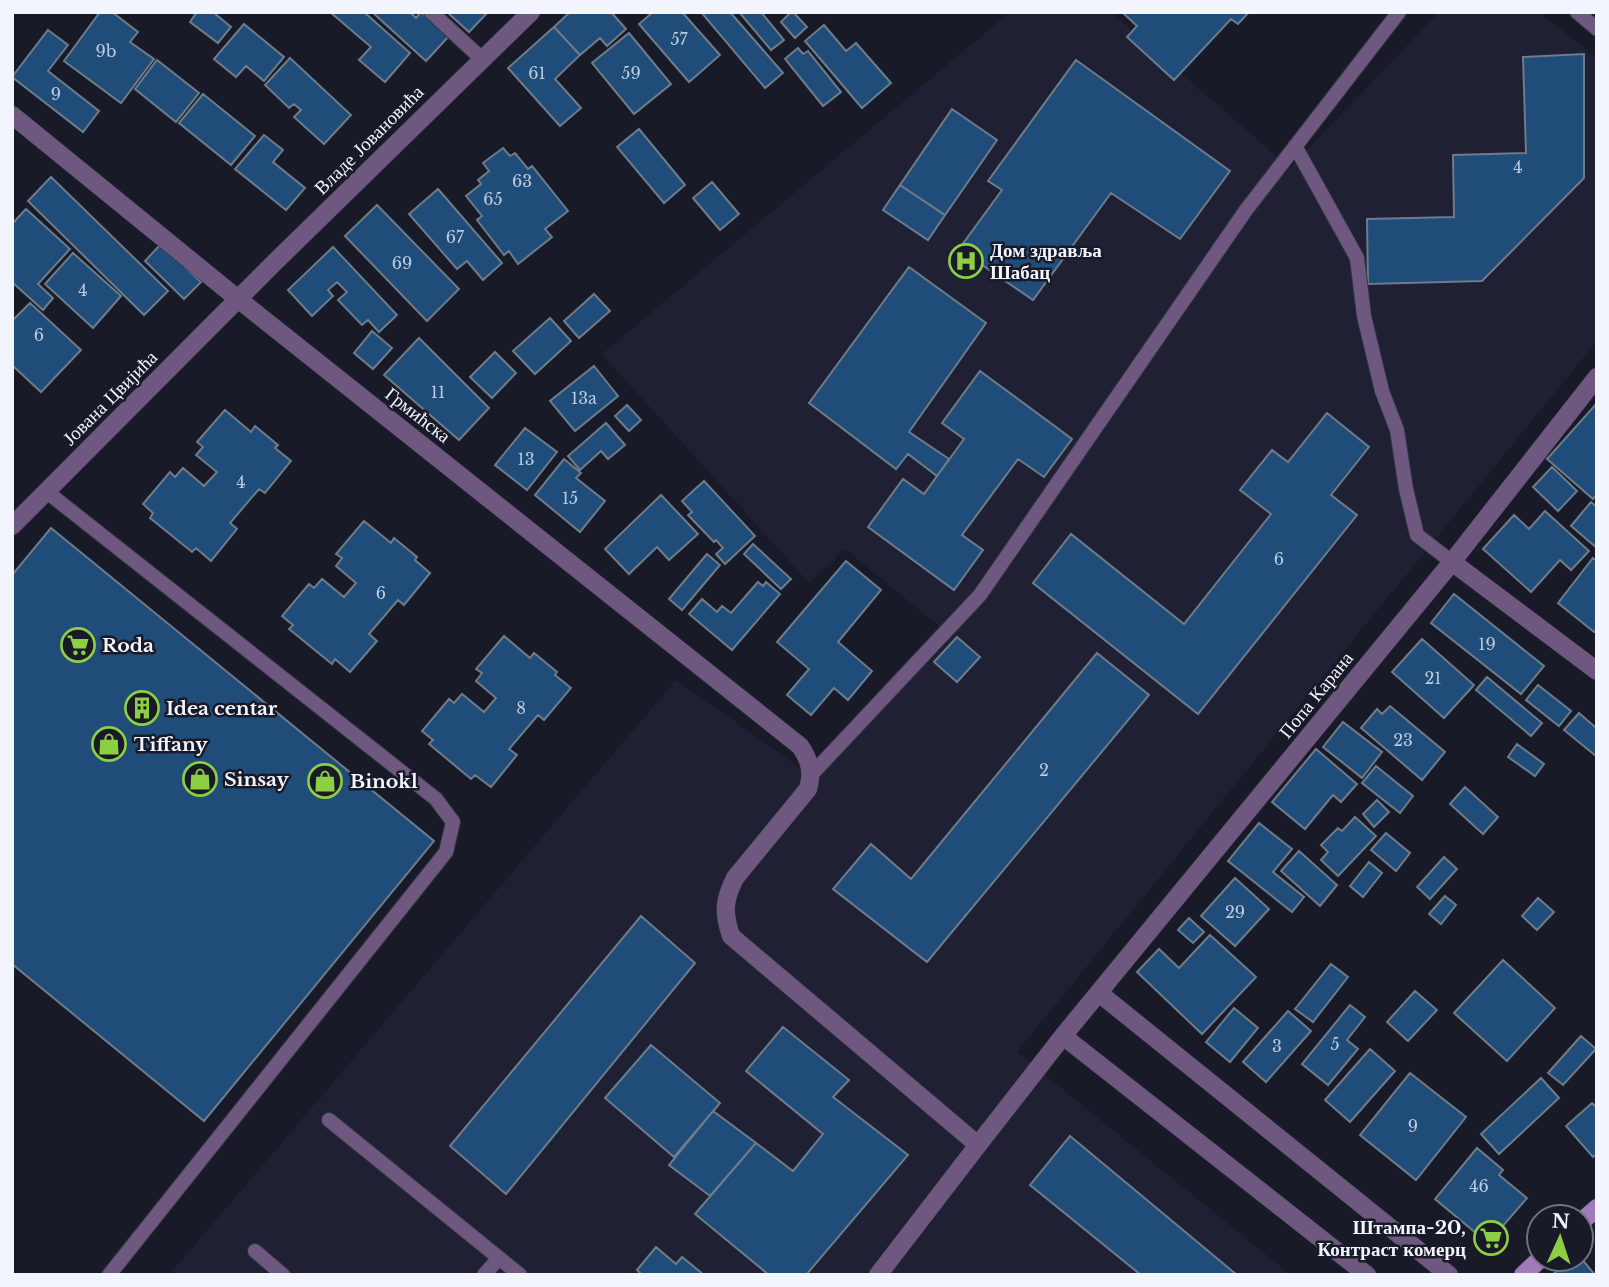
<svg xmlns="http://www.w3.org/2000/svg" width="1609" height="1287" font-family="'Libre Baskerville',serif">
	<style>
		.built { fill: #1f2034 }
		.building { fill: #1f4c79; stroke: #6e7b89; stroke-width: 2 }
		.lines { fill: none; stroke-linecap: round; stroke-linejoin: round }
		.lane-casing { stroke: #333442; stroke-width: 16 }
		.street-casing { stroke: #333442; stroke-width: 19 }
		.secondary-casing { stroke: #333442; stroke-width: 19 }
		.lane { stroke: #6f587f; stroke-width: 14 }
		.street { stroke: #6f587f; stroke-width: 18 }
		.secondary { stroke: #a07aba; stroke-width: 18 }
		.labels { text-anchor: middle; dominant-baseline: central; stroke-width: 5; stroke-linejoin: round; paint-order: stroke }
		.number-label { font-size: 16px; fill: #bdcadd }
		.street-label { font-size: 19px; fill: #f2f4fe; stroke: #191a28 }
		.poi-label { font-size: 19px; font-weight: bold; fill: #f2f4fe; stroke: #191a28; text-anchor: start }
	</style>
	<rect width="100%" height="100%" fill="#191a28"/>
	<path class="built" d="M1010,12H1111L1290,168L1439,12H1539L1597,58V341L1017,1052L1291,1275H169L676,680L811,775L939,626L845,549L809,583L602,354Z"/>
	<path class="building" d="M100,12H112L138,32L130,42L154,59L121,103L64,61Z
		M197,12H213L231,27L218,43L190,22Z
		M330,12H364L410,53L385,82L359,60L371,47Z
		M372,12H410L416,18L421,12L449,36L426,61Z
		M447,12H488L469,32Z
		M570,12H611L626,29L607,46L600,38L580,55L554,27Z
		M653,12H682L720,55L689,82L639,24Z
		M701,12H730L783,73L765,88Z
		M739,12H761L784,40L771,50Z
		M791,12H793L807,27L795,38L781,22Z
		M1122,12H1249L1238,24L1231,19L1174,80L1127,37L1137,26Z
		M244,24L284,57L264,81L246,66L236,77L214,59Z
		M824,25L846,51L856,43L891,83L862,108L805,41Z
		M554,27L580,55L555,79L581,108L560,126L508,68Z
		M48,30L68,45L48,71L99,111L83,132L12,77Z
		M629,33L671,84L634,114L592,63Z
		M798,48L803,54L808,51L841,92L823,106L785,59Z
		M1584,54V178L1482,281L1368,284L1367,219L1454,217L1453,155L1526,153L1523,57Z
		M290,58L351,115L324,144L294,117L301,110L294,104L289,108L265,85Z
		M157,60L199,93L176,122L135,89Z
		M1076,60L1230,171L1180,239L1111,193L1033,300L959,249L1002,190L988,181Z
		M203,94L255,136L231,165L179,123Z
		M952,109L997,140L945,215L900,185Z
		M639,129L685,185L664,203L617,147Z
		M264,135L283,150L273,162L305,188L286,210L235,169Z
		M503,148L510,156L515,153L528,169L532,166L568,211L545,229L552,237L518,264L509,251L504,255L477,220L482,216L466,196L481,184L478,180L489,171L483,163Z
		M51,177L168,291L144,315L28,201Z
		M712,182L739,214L720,230L693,198Z
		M900,185L945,215L928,240L883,210Z
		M438,189L502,263L483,280L467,261L457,269L409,214Z
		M377,205L459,289L427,321L345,236Z
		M26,209L70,249L38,284L53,298L43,310L12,282V224Z
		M161,244L201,282L184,299L145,261Z
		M333,247L397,315L379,332L368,320L362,325L338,300L347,292L337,282L328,290L333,296L312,316L288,290Z
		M73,253L121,296L93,328L45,284Z
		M909,267L986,323L909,432L949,459L937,476L908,454L896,469L809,403Z
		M594,294L610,311L579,338L564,321Z
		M30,303L81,350L41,392L12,365V321Z
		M550,318L571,341L535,374L513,351Z
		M372,331L392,348L373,369L354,353Z
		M419,338L489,408L459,440L384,375Z
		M495,352L516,373L492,398L470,377Z
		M594,366L618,396L575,431L550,401Z
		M980,371L1072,439L1044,477L1018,459L962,535L983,550L954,590L868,527L903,479L924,494L964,439L942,423Z
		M1597,403V494L1593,499L1547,459Z
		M627,405L641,420L629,431L615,416Z
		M225,410L251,432L255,426L278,445L275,448L291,461L265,493L259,489L230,523L237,529L211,561L196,548L192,552L150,518L153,513L143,504L170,472L175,477L183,468L204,486L217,472L196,455L203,447L197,442Z
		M1327,413L1369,447L1331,495L1357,515L1198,714L1033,583L1071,534L1184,624L1271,514L1240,490L1272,450L1288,462Z
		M606,423L625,445L608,459L601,451L580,470L568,456Z
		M525,428L557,452L527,490L495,465Z
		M564,459L581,473L576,478L605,501L580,532L535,495Z
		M1552,467L1577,491L1558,511L1533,487Z
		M704,481L755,536L725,564L716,554L723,548L716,540L714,542L688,515L692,512L682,501Z
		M661,495L698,534L669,560L657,547L629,574L605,549Z
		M1591,502L1597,507V548L1571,526Z
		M1545,511L1589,551L1571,570L1560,560L1531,592L1483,549L1514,515L1529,529Z
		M364,521L391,543L394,538L417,557L415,560L430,573L404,605L398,600L369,634L377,641L350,672L335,659L332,664L289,629L293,625L282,616L309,584L314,588L322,579L344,597L356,583L336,566L342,558L336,554Z
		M51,528L434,841L204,1121L12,964V575Z
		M753,544L791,579L781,589L744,554Z
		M707,554L720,565L682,610L669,599Z
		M1593,558L1597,561V629L1594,632L1558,603Z
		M846,561L881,590L838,642L872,671L848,700L834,688L811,715L787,695L809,669L777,642Z
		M758,582L763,586L766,582L780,594L732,650L689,614L702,599L717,612L722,606L731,613Z
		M1454,594L1544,666L1521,694L1431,623Z
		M504,636L530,658L534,653L557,672L555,675L571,688L544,720L538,715L509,749L517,755L491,787L475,775L471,779L429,744L433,740L422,731L449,699L454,703L462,694L484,712L496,698L476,681L482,673L476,669Z
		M957,637L980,657L957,682L934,662Z
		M1422,639L1474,685L1444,718L1392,672Z
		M1097,653L1149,695L927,962L833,889L871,844L911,879Z
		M1487,677L1542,723L1531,736L1476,690Z
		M1538,685L1571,711L1559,726L1526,700Z
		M1390,706L1445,752L1422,780L1361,728L1377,709L1382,714Z
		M1579,713L1595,727L1597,725V757L1564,730Z
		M1343,722L1382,752L1362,778L1323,747Z
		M1517,744L1544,764L1535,776L1508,757Z
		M1316,749L1357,784L1341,802L1333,795L1305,829L1272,802Z
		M1376,766L1413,796L1400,813L1362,783Z
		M1465,787L1498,817L1483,834L1450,804Z
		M1377,800L1389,812L1374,827L1363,814Z
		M1355,817L1376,836L1338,876L1321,860L1328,852L1321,845L1338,828L1342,831Z
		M1259,823L1292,849L1273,872L1304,897L1292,912L1228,861Z
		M1386,833L1410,853L1396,871L1371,850Z
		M1299,851L1337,885L1320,906L1281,871Z
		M1444,857L1457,869L1430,899L1417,887Z
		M1369,862L1382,873L1363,897L1350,886Z
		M1235,878L1269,909L1235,946L1201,916Z
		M1445,896L1456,905L1441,924L1429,914Z
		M1538,898L1554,912L1537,930L1522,916Z
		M641,916L695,963L506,1194L450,1146Z
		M1189,918L1204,932L1193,943L1178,930Z
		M1210,935L1256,977L1202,1034L1137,972L1159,949L1179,968Z
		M1503,960L1555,1008L1507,1061L1454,1013Z
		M1331,964L1348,977L1313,1022L1295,1009Z
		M1415,991L1437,1010L1408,1041L1387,1022Z
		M1350,1005L1365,1017L1347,1040L1358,1049L1328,1085L1302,1064Z
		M1234,1008L1258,1028L1230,1062L1206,1042Z
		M1288,1011L1311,1031L1266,1082L1243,1062Z
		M783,1027L849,1080L833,1097L908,1155L806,1275H769L695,1214L756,1143L793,1171L823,1134L746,1071Z
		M1581,1036L1596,1049L1563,1085L1548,1073Z
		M651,1045L720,1103L674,1157L605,1098Z
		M1370,1049L1395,1071L1350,1122L1325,1100Z
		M1410,1073L1466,1117L1416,1180L1360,1135Z
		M1541,1078L1559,1098L1499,1154L1481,1134Z
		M1592,1103L1597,1108V1154L1593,1157L1566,1126Z
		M713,1111L756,1143L710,1196L669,1165Z
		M1070,1136L1237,1275H1141L1030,1185Z
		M1477,1148L1503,1170L1499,1175L1527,1198L1488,1243L1435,1199Z
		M656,1247L676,1264L682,1257L704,1275H642L637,1270Z
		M1581,1258L1595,1275H1552L1571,1259Z"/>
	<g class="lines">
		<g class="lane-casing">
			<path id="lane" d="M431,12L482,59
				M1577,12L1597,29
				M1295,146L1357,258L1364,316L1382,391L1397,430L1406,489L1417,535L1452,562
				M47,492L436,799L453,822L446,852L109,1275
				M811,775L980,595L1246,210L1399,12
				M329,1120L520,1275
				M255,1251L283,1275
				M484,1275L499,1258"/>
		</g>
		<g class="street-casing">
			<path id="street" d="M12,115L238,299L800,746C810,760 813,773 808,789L735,878C724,900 723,912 731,936L978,1145L878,1275
				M12,526L276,261L531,12
				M1452,562L1597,671
				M1099,993L1449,1275
				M1063,1036L1367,1275
				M978,1145L1063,1036L1452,562L1597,377"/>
		</g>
		<g class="secondary-casing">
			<path id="secondary" d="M1581,1222L1597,1208
				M1523,1275L1540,1259"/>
		</g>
		<use href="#lane" class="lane"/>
		<use href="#street" class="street"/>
		<use href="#secondary" class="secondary"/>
	</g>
	<defs>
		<g id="hospital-ring" transform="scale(1.75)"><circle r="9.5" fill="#191a28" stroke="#8ece43" stroke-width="1.5"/><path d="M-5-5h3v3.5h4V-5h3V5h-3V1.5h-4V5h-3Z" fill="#8ece43"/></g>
		<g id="supermarket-ring" transform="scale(1.75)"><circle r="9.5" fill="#191a28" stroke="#8ece43" stroke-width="1.5"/><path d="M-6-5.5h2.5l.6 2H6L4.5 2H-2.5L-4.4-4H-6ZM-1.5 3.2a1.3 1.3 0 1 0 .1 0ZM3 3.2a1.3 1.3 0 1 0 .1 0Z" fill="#8ece43"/></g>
		<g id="building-ring" transform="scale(1.75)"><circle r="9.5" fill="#191a28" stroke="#8ece43" stroke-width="1.5"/><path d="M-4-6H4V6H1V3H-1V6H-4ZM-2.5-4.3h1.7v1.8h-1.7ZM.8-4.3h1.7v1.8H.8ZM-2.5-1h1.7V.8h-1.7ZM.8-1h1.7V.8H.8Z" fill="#8ece43"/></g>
		<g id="shop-ring" transform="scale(1.75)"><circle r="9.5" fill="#191a28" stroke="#8ece43" stroke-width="1.5"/><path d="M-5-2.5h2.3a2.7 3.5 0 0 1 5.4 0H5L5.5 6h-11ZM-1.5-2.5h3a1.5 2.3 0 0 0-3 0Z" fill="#8ece43"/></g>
	</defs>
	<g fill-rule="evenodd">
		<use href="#hospital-ring" x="966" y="261"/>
		<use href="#supermarket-ring" x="78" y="645"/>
		<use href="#building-ring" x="142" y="708"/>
		<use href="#shop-ring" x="109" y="744"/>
		<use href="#shop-ring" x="200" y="779"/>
		<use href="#shop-ring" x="325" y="781"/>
		<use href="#supermarket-ring" x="1491" y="1238"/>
	</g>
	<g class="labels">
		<g class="number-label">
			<text x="679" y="39">57</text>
			<text x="106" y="51">9b</text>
			<text x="537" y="73">61</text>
			<text x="631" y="73">59</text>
			<text x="56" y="94">9</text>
			<text x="1518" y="167">4</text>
			<text x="522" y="181">63</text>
			<text x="493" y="199">65</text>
			<text x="455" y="237">67</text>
			<text x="402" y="263">69</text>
			<text x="83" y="290">4</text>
			<text x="39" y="335">6</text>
			<text x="438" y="392">11</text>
			<text x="584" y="398">13a</text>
			<text x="526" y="459">13</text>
			<text x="241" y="482">4</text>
			<text x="570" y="498">15</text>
			<text x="1279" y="559">6</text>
			<text x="381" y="593">6</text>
			<text x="1487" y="644">19</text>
			<text x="1433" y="678">21</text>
			<text x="521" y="708">8</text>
			<text x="1403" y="740">23</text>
			<text x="1044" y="770">2</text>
			<text x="1235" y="912">29</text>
			<text x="1335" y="1044">5</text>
			<text x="1277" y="1046">3</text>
			<text x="1413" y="1126">9</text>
			<text x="1479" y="1186">46</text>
		</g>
		<g class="street-label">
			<text transform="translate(369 140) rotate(-45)">Владе Јовановића</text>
			<text transform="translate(110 398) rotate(-45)">Јована Цвијића</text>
			<text transform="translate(418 415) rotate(38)">Грмићска</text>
			<text transform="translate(1316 695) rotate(-51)">Попа Карана</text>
		</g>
		<g class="poi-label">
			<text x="990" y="250">Дом здравља<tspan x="990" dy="22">Шабац</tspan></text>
			<text x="102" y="645">Roda</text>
			<text x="166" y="708">Idea centar</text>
			<text x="134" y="744">Tiffany</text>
			<text x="224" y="779">Sinsay</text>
			<text x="350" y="781">Binokl</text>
			<text x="1466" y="1227" text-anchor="end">Штампа-20,<tspan x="1466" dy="22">Контраст комерц</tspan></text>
		</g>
	</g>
	<rect width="1609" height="1287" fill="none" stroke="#f2f4fe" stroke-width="28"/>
	<g transform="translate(1560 1238) rotate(3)"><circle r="33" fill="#191a28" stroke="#70717e" stroke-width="2"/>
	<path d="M0-5L12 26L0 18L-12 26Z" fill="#8ece43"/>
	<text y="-10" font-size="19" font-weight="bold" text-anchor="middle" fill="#f2f4fe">N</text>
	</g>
</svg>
